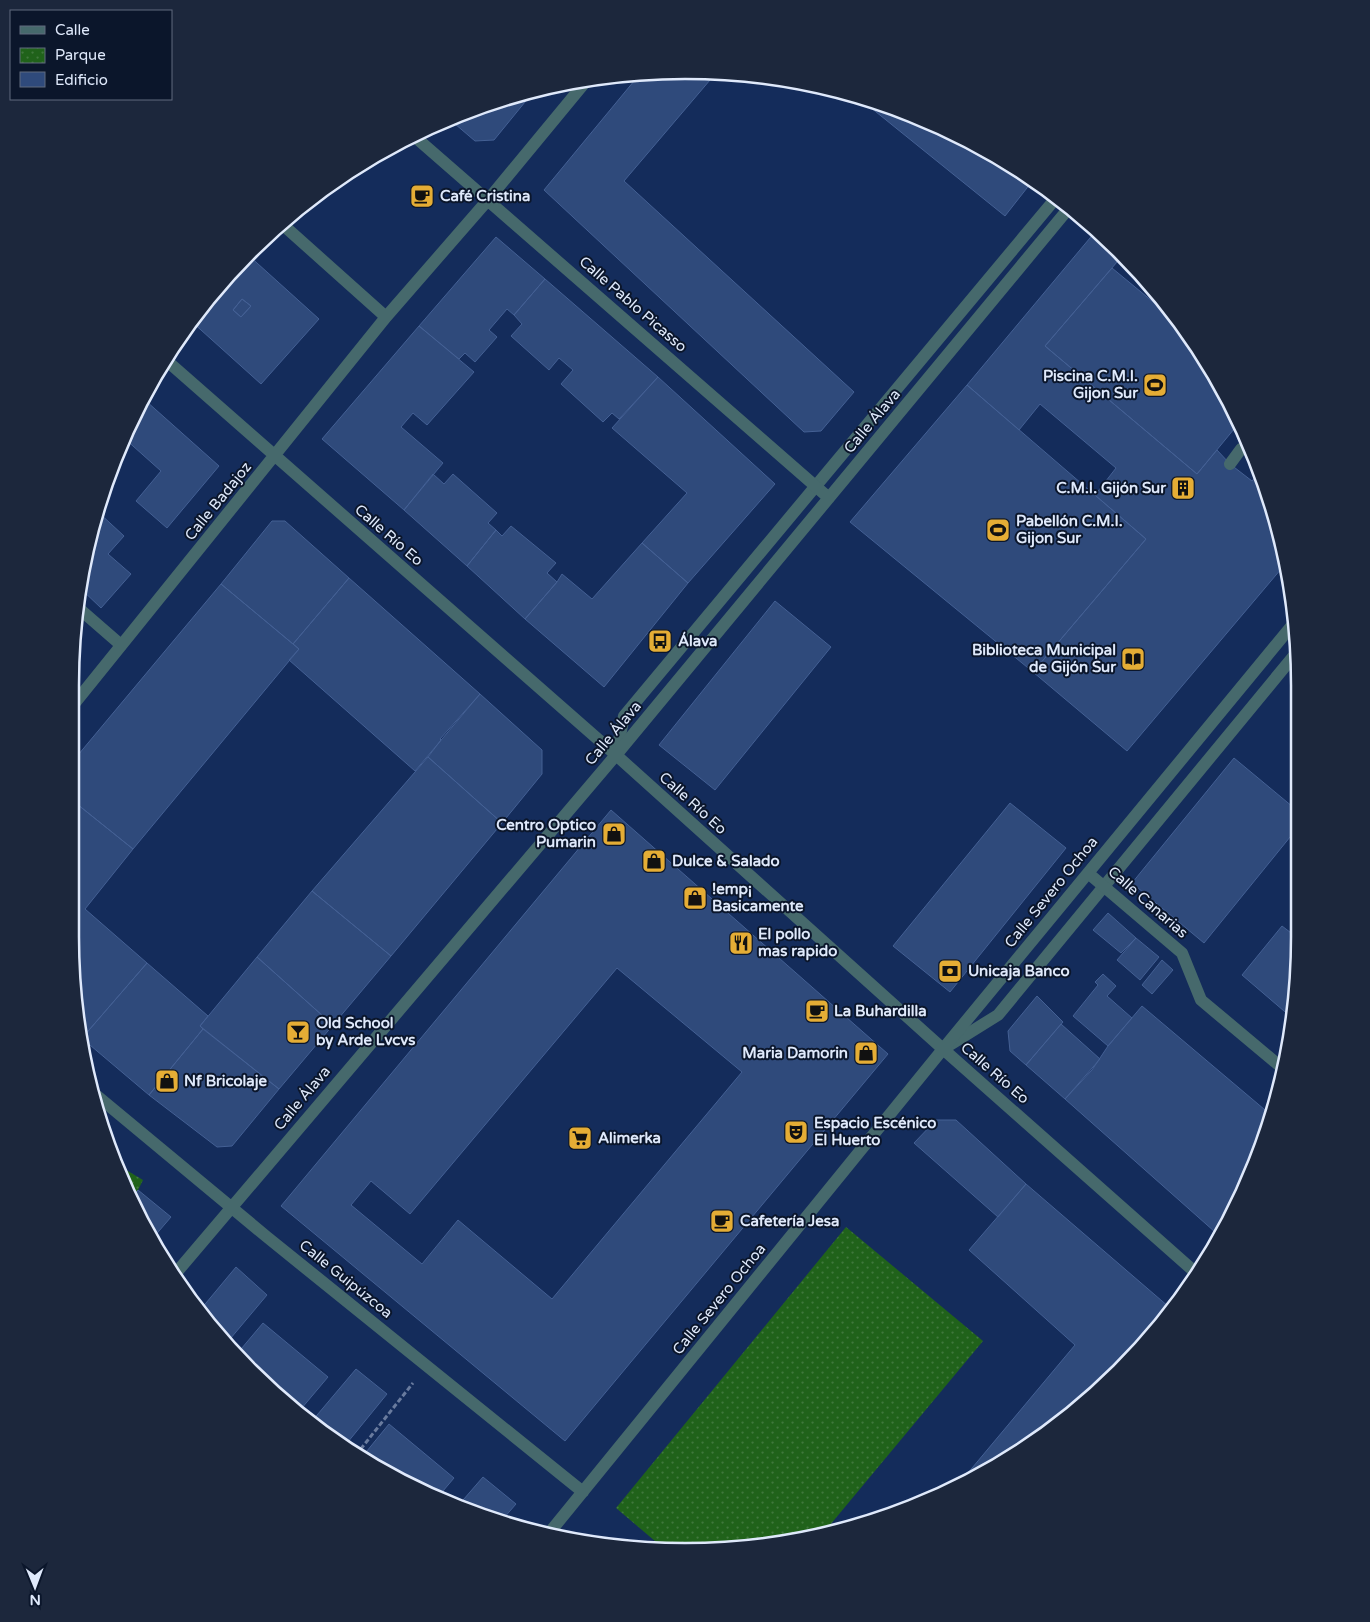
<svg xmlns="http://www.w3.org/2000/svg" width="1370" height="1622" font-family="'Varela Round',sans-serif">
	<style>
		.park { fill: url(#park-dots) }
		.building { fill: #2f4a7b; stroke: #446094; fill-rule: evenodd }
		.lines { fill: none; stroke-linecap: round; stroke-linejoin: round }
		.path { stroke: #697b9e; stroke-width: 3; stroke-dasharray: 5 2.5; stroke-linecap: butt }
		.service { stroke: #46696c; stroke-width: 12 }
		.pedestrian { stroke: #46696c; stroke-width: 12 }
		.minor { stroke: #46696c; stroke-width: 12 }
		.labels { text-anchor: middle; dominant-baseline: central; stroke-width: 4; stroke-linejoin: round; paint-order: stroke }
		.poi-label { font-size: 15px; font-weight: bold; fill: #dfe9fb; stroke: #0b162b; text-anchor: start }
		.street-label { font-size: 15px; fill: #dfe9fb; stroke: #0b162b }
		.rim { fill: none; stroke: #dfe9fb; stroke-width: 2.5 }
	</style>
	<defs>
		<pattern id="park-dots" width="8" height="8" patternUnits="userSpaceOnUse" patternTransform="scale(1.25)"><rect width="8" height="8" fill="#20621a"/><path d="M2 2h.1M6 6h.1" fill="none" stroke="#40783c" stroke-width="1.8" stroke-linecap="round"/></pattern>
	</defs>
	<rect width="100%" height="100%" fill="#142c5b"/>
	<path class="park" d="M116,1164L143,1180L138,1190L130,1200Z
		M846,1227L983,1341L825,1531L765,1547H662L616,1508Z"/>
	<path class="building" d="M685,70L716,73L624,181L854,392L821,431L804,432L544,190L639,75Z
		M534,91L494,140L475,141L448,118Z
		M860,99L921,117L1027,174L1034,179L1005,216Z
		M1095,232L1123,255L1045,346L1197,474L1217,450L1230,464L1252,481L1260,472L1287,562L1127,751L1033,672L1146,539L1095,495L1116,468L1040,404L1019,430L967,385Z
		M496,237L545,279L514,315L507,309L489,330L497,337L475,362L465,353L459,359L419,326Z
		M247,254L319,319L261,384L191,321L197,311ZM242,299L251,306L241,317L233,310Z
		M1112,268L1181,325L1197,344L1239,423L1197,474L1045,346Z
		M545,279L658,377L619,419L612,413L603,422L561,384L573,370L559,358L549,370L511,336L522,324L514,315Z
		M242,299L251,306L241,317L233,310Z
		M419,326L474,372L427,425L413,413L401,427L443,463L404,510L322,439Z
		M658,377L775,484L688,583L642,543L687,493L612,428Z
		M967,385L1146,539L1033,672L850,522Z
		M143,398L146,401L133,415V413Z
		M146,401L219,466L167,528L136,501L161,471L124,438L133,415Z
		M433,474L444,484L453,474L497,513L488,523L496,530L467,566L404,510Z
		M97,511L124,536L108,554L131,574L101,608L79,587L91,526Z
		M272,521H285L349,578L293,644L221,584Z
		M511,526L556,563L547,573L557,582L525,619L467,566L496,530L502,536Z
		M642,543L688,583L604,687L525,619L557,582L562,574L592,599Z
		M349,578L480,694L415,771L289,660L299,649L293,644Z
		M221,584L299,649L133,849L72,800L73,761Z
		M775,601L831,647L715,790L659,745Z
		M480,694L542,750V774L502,823L428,757L441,740L440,739Z
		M428,757L502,823L391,956L312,891Z
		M1234,758L1299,812V826L1204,943L1132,883Z
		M72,800L133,849L85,909L147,963L83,1037L70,937Z
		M1010,803L1066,848L950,992L893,946Z
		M611,810L888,1054L565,1441L281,1206ZM617,968L742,1072L552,1299L458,1220L422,1264L351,1205L371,1181L410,1214Z
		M312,891L391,956L333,1025L257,957Z
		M1108,913L1136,938L1121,953L1093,930Z
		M1282,926L1299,939V978L1291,1017L1242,975Z
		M1136,938L1159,957L1140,980L1117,960Z
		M257,957L333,1025L279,1089L200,1026Z
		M1162,960L1173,970L1152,994L1142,985Z
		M147,963L208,1016L200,1026L203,1029L149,1095L84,1040L83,1037Z
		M1103,974L1116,986L1107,996L1132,1018L1108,1046L1073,1016L1098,985L1095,982Z
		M1037,996L1063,1022L1026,1065L1010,1051L1008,1031Z
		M1142,1006L1271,1115L1267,1134L1234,1209L1215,1232L1065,1099L1092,1070L1108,1046Z
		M1061,1024L1100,1059L1065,1099L1026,1065Z
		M203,1029L279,1089L232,1146L217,1147L149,1095Z
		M936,1120H956L1026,1184L998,1217L914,1143Z
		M1026,1184L1169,1307L1120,1372L1027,1448L957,1486L1075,1345L969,1250Z
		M138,1190L171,1217L153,1238L134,1209L130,1200Z
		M1234,1209L1221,1237L1215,1232Z
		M236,1267L267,1295L225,1345L201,1309Z
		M263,1323L328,1377L301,1409L236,1355Z
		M356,1369L387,1394L343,1448L312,1421Z
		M389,1424L454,1478L437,1498L369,1462L362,1457Z
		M483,1477L516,1504L503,1519L457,1507Z"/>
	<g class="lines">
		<path class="path" d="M356,1455L413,1383"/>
		<path class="service" d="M75,605L121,645
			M616,755L624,716L1056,198
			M945,1048L998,1015L1297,652"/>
		<path class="pedestrian" d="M1230,464L1241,449"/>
		<path class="minor" d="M414,136L829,498
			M282,224L386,317
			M166,360L616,755L943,1049L1196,1273
			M74,704L386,317L487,201L587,80
			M1088,873L1182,953L1201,1000L1281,1067
			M90,1090L267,1237L583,1492
			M176,1273L616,755L1069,208
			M550,1532L943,1049L1294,623"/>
	</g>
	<defs>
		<g id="cafe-square" transform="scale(1.25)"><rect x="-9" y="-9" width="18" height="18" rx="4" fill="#e5ad35" stroke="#0b162b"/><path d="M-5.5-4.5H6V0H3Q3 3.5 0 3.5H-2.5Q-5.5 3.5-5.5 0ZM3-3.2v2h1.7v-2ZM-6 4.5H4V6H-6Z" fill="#111"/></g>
		<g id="stadium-square" transform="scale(1.25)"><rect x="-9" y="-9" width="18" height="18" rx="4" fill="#e5ad35" stroke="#0b162b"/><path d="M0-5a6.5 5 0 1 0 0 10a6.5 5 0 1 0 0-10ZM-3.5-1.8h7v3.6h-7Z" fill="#111"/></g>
		<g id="building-square" transform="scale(1.25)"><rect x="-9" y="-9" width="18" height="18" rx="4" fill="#e5ad35" stroke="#0b162b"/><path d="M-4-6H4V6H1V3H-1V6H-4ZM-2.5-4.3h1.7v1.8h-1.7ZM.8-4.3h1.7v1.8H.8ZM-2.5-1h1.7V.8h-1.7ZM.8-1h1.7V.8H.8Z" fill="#111"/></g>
		<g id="bus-square" transform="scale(1.25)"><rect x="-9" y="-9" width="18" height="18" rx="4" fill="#e5ad35" stroke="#0b162b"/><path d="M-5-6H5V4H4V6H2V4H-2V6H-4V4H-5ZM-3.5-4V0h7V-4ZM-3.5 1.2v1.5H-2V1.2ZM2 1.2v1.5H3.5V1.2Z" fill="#111"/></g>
		<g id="library-square" transform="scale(1.25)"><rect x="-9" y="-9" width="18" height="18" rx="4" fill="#e5ad35" stroke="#0b162b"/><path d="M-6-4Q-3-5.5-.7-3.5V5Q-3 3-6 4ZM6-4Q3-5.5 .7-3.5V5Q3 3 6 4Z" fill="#111"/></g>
		<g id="shop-square" transform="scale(1.25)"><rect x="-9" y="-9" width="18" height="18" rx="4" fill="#e5ad35" stroke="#0b162b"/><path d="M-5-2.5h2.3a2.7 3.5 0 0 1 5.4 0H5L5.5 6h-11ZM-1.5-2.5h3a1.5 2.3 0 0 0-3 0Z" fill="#111"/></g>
		<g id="restaurant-square" transform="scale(1.25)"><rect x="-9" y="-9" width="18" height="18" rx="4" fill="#e5ad35" stroke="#0b162b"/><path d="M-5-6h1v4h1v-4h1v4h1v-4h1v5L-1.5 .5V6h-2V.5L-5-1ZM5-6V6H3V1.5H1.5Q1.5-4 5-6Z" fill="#111"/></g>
		<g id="bank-square" transform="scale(1.25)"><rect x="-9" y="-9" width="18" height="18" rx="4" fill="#e5ad35" stroke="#0b162b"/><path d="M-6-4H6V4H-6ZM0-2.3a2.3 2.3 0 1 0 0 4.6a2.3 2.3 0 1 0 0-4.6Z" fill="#111"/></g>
		<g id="bar-square" transform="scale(1.25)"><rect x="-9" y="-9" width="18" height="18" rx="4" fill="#e5ad35" stroke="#0b162b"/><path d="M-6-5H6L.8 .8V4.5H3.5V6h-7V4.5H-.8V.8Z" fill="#111"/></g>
		<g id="theatre-square" transform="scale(1.25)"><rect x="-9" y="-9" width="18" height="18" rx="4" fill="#e5ad35" stroke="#0b162b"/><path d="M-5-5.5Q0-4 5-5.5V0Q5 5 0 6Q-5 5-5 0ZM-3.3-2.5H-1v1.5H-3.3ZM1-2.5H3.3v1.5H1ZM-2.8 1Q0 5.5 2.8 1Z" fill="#111"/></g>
		<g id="supermarket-square" transform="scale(1.25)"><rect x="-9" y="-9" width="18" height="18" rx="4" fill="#e5ad35" stroke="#0b162b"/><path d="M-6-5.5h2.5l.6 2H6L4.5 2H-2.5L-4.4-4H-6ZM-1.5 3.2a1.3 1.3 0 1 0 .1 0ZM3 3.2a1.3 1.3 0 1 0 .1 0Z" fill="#111"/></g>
	</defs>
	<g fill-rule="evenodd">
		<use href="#cafe-square" x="422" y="196"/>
		<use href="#stadium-square" x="1155" y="385"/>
		<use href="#building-square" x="1183" y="488"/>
		<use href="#stadium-square" x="998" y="530"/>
		<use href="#bus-square" x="660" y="641"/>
		<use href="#library-square" x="1133" y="659"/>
		<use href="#shop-square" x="614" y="834"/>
		<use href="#shop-square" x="654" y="861"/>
		<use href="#shop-square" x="695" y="898"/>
		<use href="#restaurant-square" x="741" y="943"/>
		<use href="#bank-square" x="950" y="971"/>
		<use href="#cafe-square" x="817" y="1011"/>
		<use href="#bar-square" x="298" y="1032"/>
		<use href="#shop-square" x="866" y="1053"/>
		<use href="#shop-square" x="167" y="1081"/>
		<use href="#theatre-square" x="796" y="1132"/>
		<use href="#supermarket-square" x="580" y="1138"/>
		<use href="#cafe-square" x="722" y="1221"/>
	</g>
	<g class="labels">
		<g class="poi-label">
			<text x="440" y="196">Café Cristina</text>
			<text x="1138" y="376" text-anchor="end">Piscina C.M.I.<tspan x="1138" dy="17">Gijon Sur</tspan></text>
			<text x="1166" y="488" text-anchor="end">C.M.I. Gijón Sur</text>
			<text x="1016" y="521">Pabellón C.M.I.<tspan x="1016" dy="17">Gijon Sur</tspan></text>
			<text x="678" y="641">Álava</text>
			<text x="1116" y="650" text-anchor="end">Biblioteca Municipal<tspan x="1116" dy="17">de Gijón Sur</tspan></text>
			<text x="596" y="825" text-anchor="end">Centro Optico<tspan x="596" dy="17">Pumarin</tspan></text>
			<text x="672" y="861">Dulce &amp; Salado</text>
			<text x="712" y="889">!emp¡<tspan x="712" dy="17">Basicamente</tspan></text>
			<text x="758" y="934">El pollo<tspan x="758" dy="17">mas rapido</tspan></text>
			<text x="968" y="971">Unicaja Banco</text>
			<text x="834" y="1011">La Buhardilla</text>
			<text x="316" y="1023">Old School<tspan x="316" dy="17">by Arde Lvcvs</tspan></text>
			<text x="848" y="1053" text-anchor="end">Maria Damorin</text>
			<text x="184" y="1081">Nf Bricolaje</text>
			<text x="814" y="1123">Espacio Escénico<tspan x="814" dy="17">El Huerto</tspan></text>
			<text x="598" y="1138">Alimerka</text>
			<text x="740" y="1221">Cafetería Jesa</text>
		</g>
		<g class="street-label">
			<text transform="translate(633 304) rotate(41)">Calle Pablo Picasso</text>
			<text transform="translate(872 421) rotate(-50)">Calle Álava</text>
			<text transform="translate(218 501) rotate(-51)">Calle Badajoz</text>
			<text transform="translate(389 535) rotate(41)">Calle Río Eo</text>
			<text transform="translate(613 733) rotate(-50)">Calle Álava</text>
			<text transform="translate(693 803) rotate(42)">Calle Río Eo</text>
			<text transform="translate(1051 892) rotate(-51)">Calle Severo Ochoa</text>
			<text transform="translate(1148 902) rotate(41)">Calle Canarias</text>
			<text transform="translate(995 1073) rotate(41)">Calle Río Eo</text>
			<text transform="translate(302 1098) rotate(-50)">Calle Álava</text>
			<text transform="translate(346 1279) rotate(39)">Calle Guipúzcoa</text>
			<text transform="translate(719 1299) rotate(-51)">Calle Severo Ochoa</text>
		</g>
	</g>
	<path d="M0 0H1370V1622H0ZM685 79H685A606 606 0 0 1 1291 685V937A606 606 0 0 1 685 1543H685A606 606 0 0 1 79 937V685A606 606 0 0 1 685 79Z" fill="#1c273c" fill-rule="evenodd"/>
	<path class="rim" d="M685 79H685A606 606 0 0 1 1291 685V937A606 606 0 0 1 685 1543H685A606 606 0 0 1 79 937V685A606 606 0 0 1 685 79Z"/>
	<rect x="10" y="10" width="162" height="90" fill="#0b162b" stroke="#606a7e"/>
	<rect x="20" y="26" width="25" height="8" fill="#46696c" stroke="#606a7e"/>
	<text x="55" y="35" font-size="15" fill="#dfe9fb">Calle</text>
	<rect x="20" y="48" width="25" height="15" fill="url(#park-dots)" stroke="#606a7e"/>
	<text x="55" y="60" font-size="15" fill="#dfe9fb">Parque</text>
	<rect x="20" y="72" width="25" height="15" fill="#2f4a7b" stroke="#606a7e"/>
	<text x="55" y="85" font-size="15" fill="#dfe9fb">Edificio</text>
	<g transform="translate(35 1587) rotate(179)" stroke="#0b162b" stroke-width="4" paint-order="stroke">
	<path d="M0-4L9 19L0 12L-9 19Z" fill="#dfe9fb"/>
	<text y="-8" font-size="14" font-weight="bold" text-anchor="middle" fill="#dfe9fb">N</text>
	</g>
</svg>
